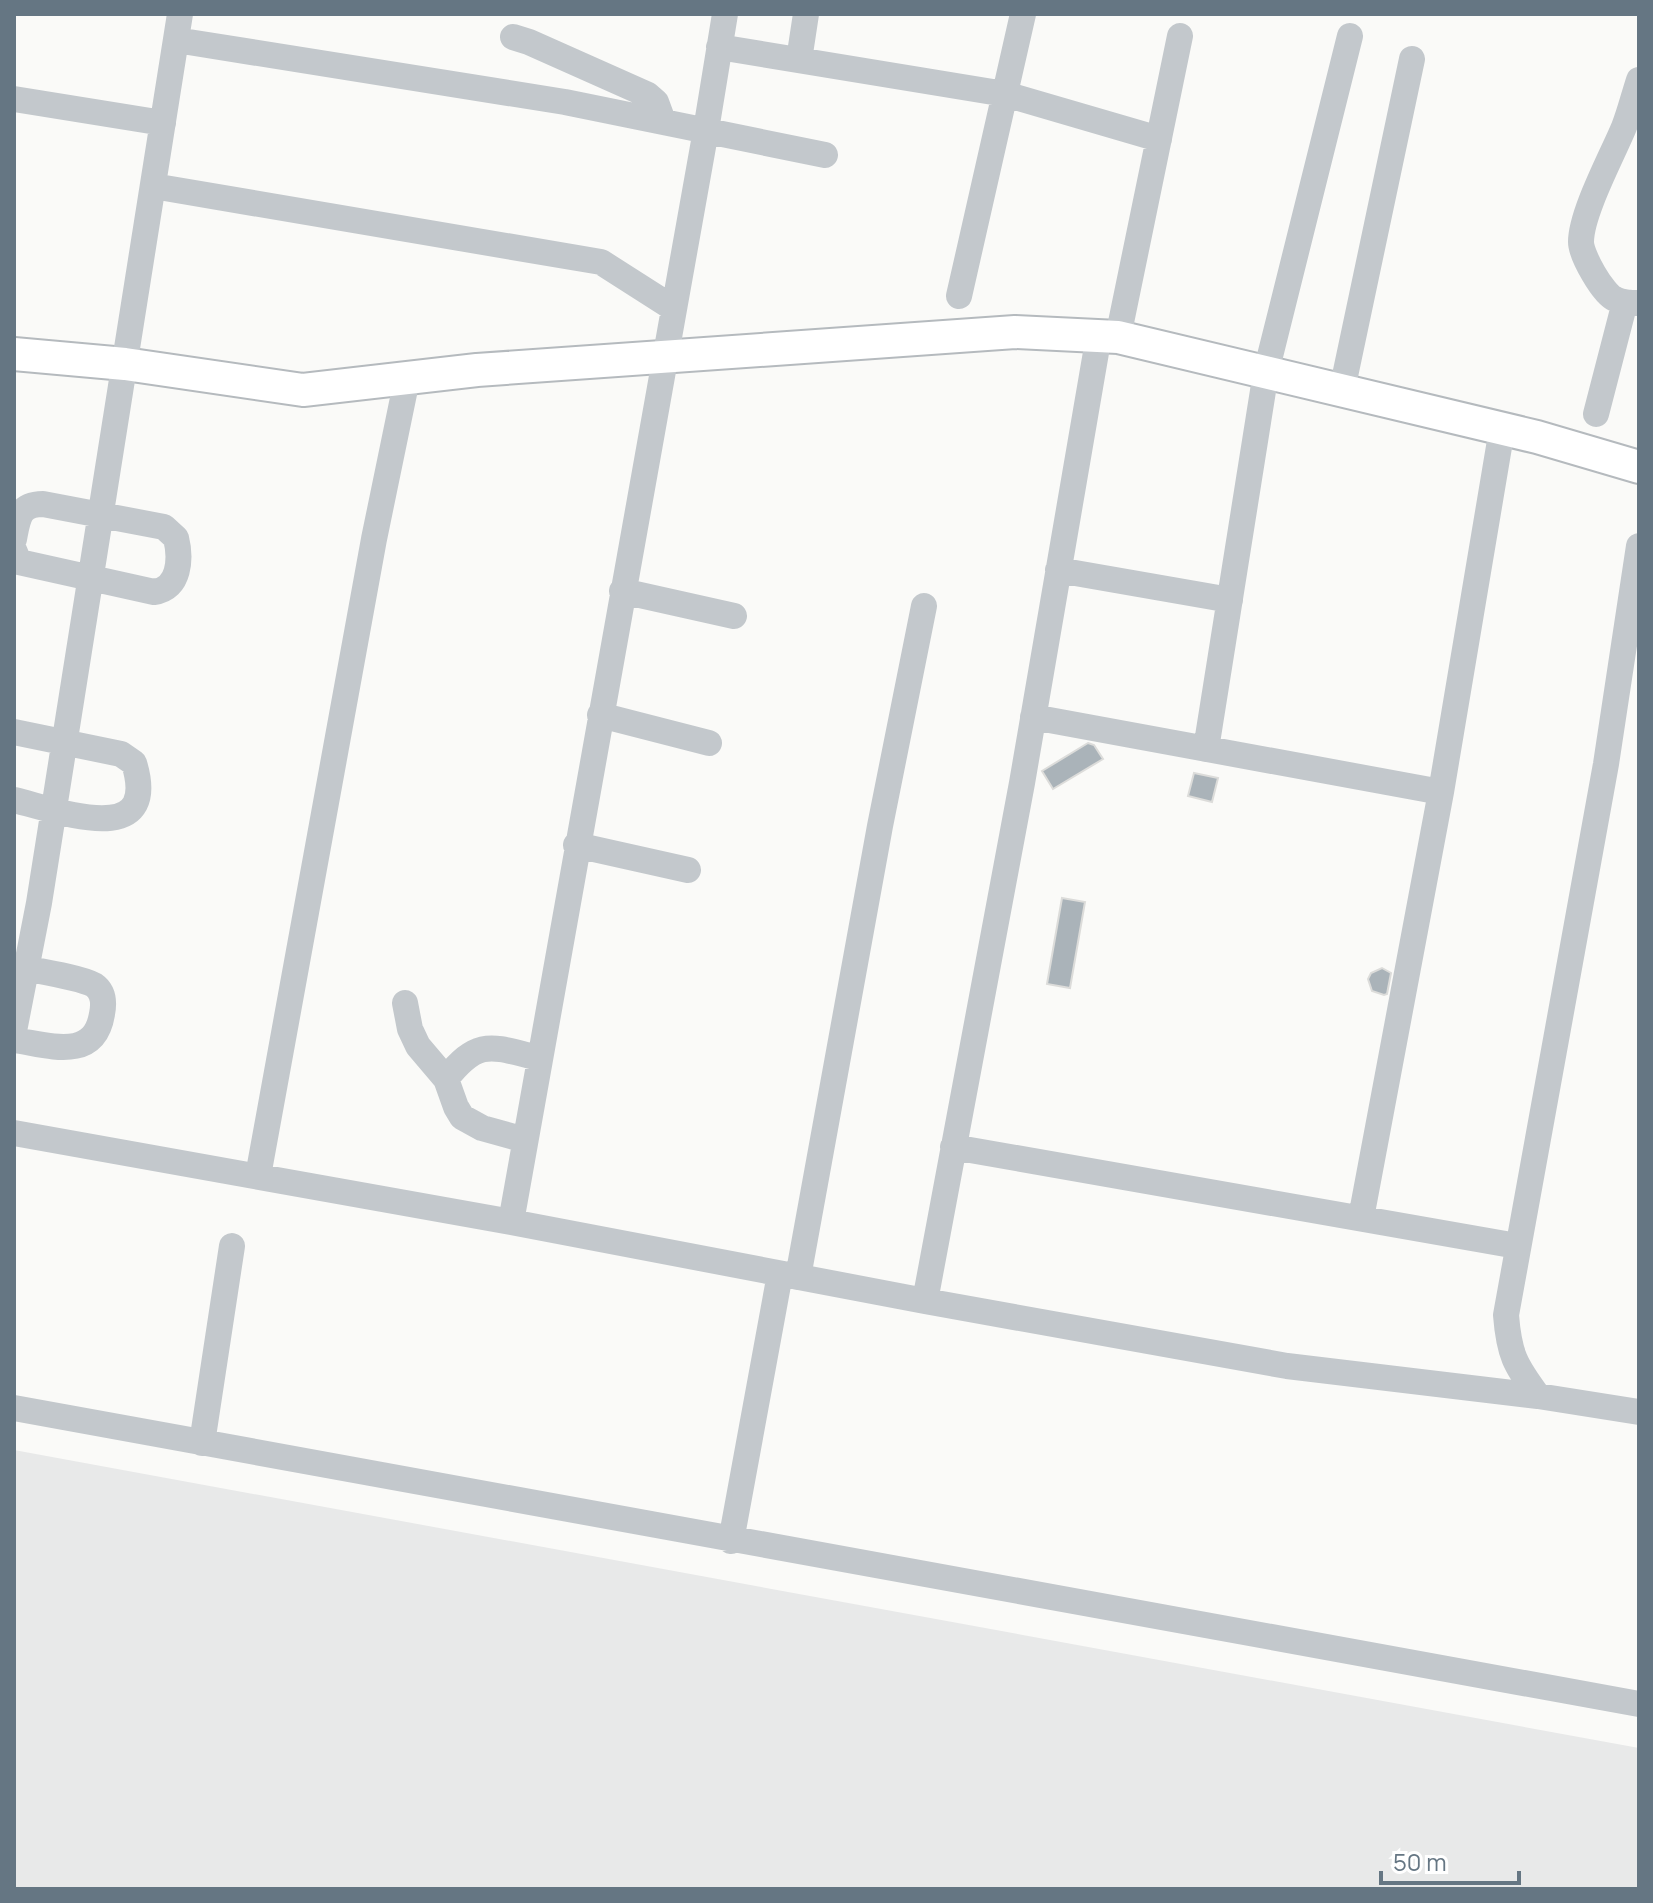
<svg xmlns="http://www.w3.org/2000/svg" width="1653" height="1903" font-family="Manrope,sans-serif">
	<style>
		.built { fill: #e8e9e9 }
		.building { fill: #aab3b9; stroke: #dcdcda; stroke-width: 2 }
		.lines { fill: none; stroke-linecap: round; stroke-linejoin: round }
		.major-casing { stroke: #b5babe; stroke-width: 36 }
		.minor { stroke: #c3c8cc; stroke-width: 26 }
		.major { stroke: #fff; stroke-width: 32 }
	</style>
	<rect width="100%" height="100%" fill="#fafaf8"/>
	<path class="built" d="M14,1450L1639,1748V1889H14Z"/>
	<path class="building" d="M1088,743L1094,745L1103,759L1053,789L1042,771Z
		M1194,773L1218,778L1212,802L1188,796Z
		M1062,898L1085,902L1070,988L1047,984Z
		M1382,968L1391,973L1387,994L1384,995L1372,991L1368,979L1371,973Z"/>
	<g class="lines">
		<g class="major-casing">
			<path id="major" d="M14,354L125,364L303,390L477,370L1015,332L1118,337L1537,437L1639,467"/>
		</g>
		<path class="minor" d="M513,37L529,42L648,95L656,102L663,121
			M176,40L565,102L825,155
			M719,47L1005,94L1159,139
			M799,60L806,14
			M1639,80C1634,95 1630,112 1624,127C1612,156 1581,213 1581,242C1581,255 1603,294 1615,299C1622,303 1631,303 1639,303
			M14,99L163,123
			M153,186L601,262L673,308
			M959,296L1023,14
			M1118,337L1180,36
			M1342,390L1412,59
			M1596,414L1625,302
			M14,539C18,518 19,504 43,504L164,527L176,538C181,558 180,589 154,592L19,562L14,550
			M1058,570L1230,600
			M622,591L734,616
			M600,715L709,743
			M1033,717L1441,792L1361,1218
			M14,732L121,754L134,763C161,851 57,810 14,800
			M1206,749L1266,372L1350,36
			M1441,792L1502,429
			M576,845L688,870
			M14,966C32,970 80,977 94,985C104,992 104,1004 102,1014C94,1062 49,1045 14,1040
			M405,1003L410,1029L418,1046L446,1079L456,1107L462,1117L482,1128L525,1140
			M14,1031L39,903L180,14
			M446,1079C479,1037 492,1047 539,1058
			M14,1133L511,1222L925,1301L1287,1366L1538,1396L1639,1412
			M953,1147L1517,1246
			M258,1176L374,539L407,379
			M511,1222L706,130L725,14
			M798,1277L880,826L924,606
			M925,1301L1022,783L1099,335
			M1538,1396C1515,1365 1509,1354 1506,1315L1606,764L1639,546
			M14,1408L1639,1704
			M202,1443L232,1246
			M731,1541L780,1274"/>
		<use href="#major" class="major"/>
	</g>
	<rect width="1653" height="1903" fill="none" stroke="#657683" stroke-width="32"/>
	<path d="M1381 1871v12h138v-12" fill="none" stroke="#657683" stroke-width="4"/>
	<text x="1393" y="1871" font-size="24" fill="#657683" stroke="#ffffff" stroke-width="6" paint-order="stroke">50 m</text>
</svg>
